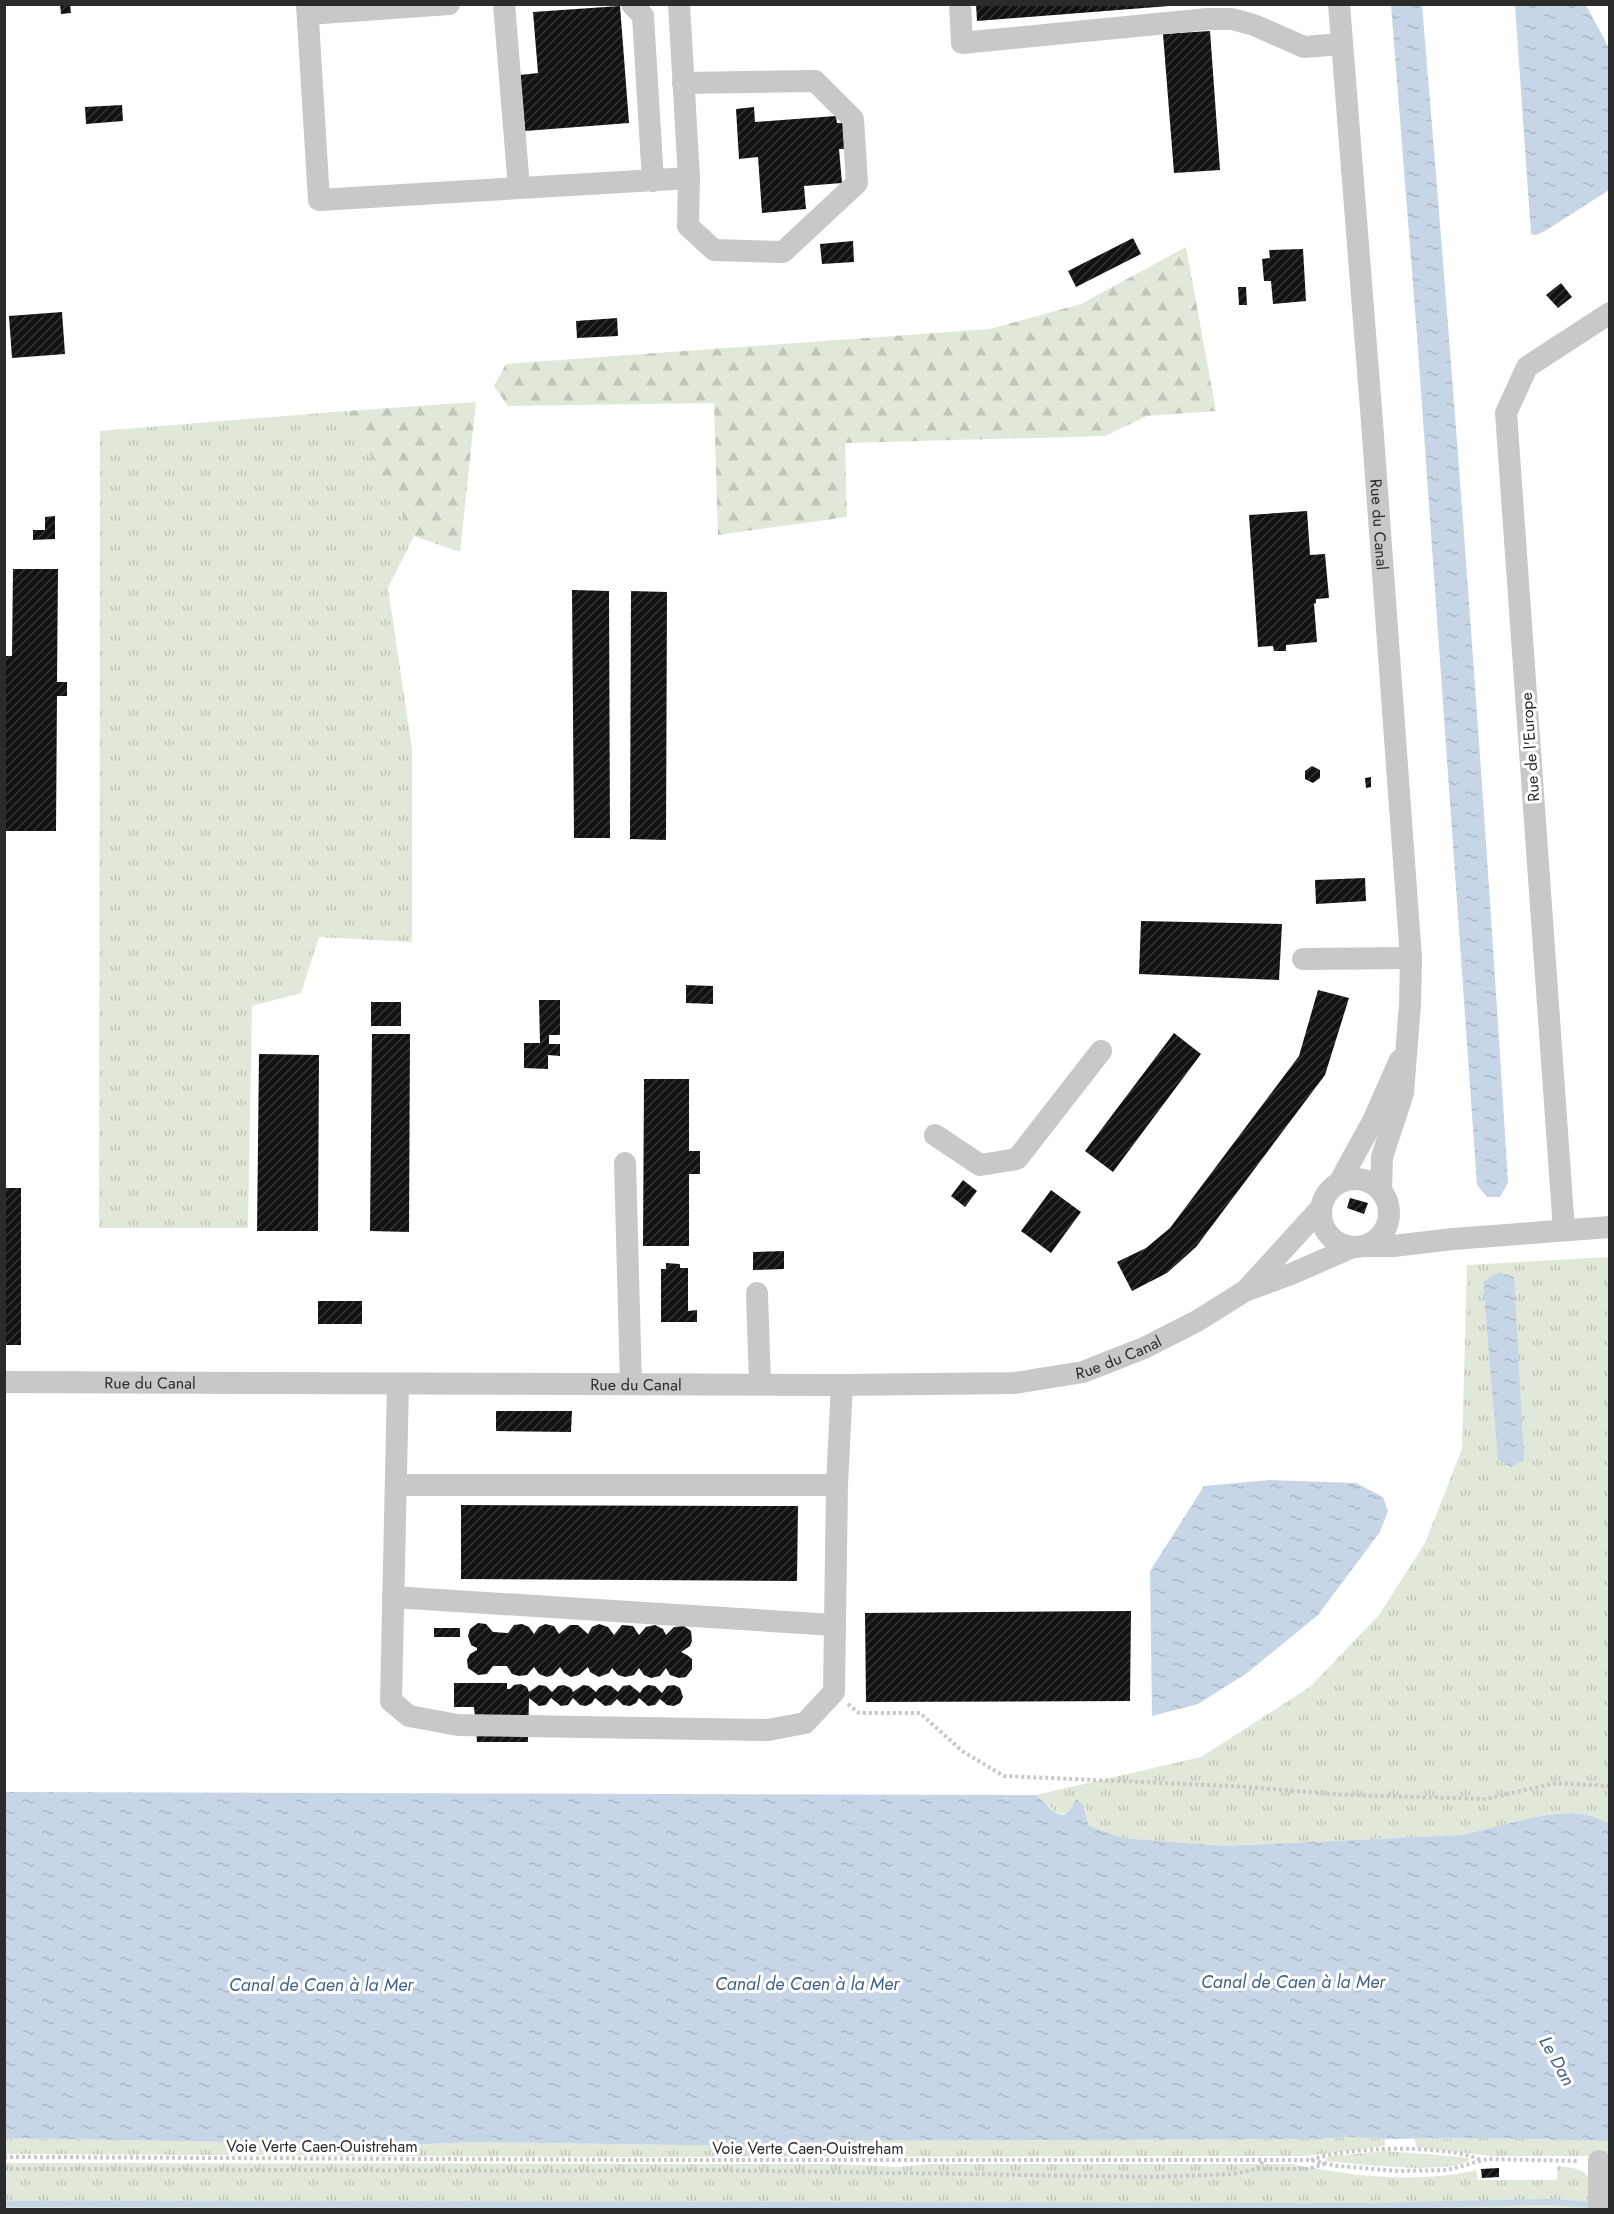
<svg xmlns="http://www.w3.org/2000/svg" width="1614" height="2214" font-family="Jost,sans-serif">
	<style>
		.grass { fill: url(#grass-tufts) }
		.forest { fill: url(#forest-firs) }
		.water { fill: url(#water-ripples) }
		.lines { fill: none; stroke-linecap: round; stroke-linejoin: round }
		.stream { stroke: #c7d6e7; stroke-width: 6 }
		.building { fill: url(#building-hatch) }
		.path { stroke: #c8c8c8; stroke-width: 4; stroke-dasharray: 3 3; stroke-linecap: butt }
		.minor { stroke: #c8c8c8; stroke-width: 22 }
		.labels { text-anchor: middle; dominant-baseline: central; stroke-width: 6; stroke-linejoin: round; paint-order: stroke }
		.street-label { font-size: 16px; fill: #2b2b2b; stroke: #fff }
		.water-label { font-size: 18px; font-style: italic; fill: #406287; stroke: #fff }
	</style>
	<defs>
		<pattern id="grass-tufts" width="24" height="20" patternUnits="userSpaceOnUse" patternTransform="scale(1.5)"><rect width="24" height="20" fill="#e0e8d9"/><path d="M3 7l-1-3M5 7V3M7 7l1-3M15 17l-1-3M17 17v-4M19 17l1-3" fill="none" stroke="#c0c7ba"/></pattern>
		<pattern id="forest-firs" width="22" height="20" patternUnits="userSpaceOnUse" patternTransform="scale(1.5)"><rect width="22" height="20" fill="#e0e8d9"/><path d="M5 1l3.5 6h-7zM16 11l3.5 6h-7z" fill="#c0c7ba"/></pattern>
		<pattern id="water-ripples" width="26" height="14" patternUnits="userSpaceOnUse" patternTransform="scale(1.5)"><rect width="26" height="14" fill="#c7d6e7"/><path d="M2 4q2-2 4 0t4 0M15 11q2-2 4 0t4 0" fill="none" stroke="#abb8c6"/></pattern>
		<pattern id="building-hatch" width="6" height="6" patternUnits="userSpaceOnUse" patternTransform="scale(1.5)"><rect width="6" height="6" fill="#121212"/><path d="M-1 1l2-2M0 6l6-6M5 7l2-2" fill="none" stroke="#353535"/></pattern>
	</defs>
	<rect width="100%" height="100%" fill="#fff"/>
	<path class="grass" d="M347,411L414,536L388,588L412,749V942L319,937L301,993L252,1006L248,1228H99L100,431Z
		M1609,1257V1823C1602,1820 1594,1816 1587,1815C1545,1808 1501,1828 1460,1835L1224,1846L1123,1838L1089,1826L1085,1808C1051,1818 1062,1815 1036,1795L1201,1757L1310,1687L1379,1615L1425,1543L1462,1449L1467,1265Z
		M1349,2137L1385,2139V2146L1307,2156L629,2157L5,2154V2138L406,2145L476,2142L745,2146L837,2141L1316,2139Z
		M1485,2138L1609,2141V2156H1491L1416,2147L1415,2139Z
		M1385,2151L1460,2157L1468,2158L1469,2160C1450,2175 1354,2164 1327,2161L1325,2159L1332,2156Z
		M5,2163L836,2164L900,2167L930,2164H1291C1352,2176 1416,2184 1476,2170L1478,2180H1557V2166C1592,2169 1593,2177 1588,2208L5,2210Z"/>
	<path class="forest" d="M1186,247L1216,411L1147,416L1105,436L845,443L847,517L718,535L714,403L508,406L494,386L506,364L990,329L1081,304Z
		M476,402L460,552L414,536L347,411Z"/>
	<path class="water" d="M1391,5H1422C1455,397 1484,790 1508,1183L1500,1197H1487L1477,1185L1417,335Z
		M1515,5H1586L1609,48V190L1545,231L1536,235L1531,234Z
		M1499,1272L1514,1277L1524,1460L1511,1467L1498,1460L1483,1282Z
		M1270,1480L1356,1483L1383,1497L1388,1511L1380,1532L1318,1615L1247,1673L1198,1704L1152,1716L1150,1571L1204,1486Z
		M5,1792L1036,1795C1052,1808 1064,1830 1076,1799C1086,1804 1086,1816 1089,1826L1123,1838L1224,1846L1460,1835C1501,1828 1545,1808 1587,1815C1594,1816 1602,1820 1609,1823V2141L1485,2138L1385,2139L1349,2137L1316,2139L837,2141L745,2146L476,2142L406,2145L5,2138Z"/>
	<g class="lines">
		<path class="stream" d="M4,2204L1372,2206L1551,2202L1594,2205"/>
	</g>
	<path class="building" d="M60,4H70L71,13L61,14Z
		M976,4H1169V6L977,21Z
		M620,6L629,123L525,131L520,75L538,73L533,12Z
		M1210,31L1220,170L1174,173L1163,34Z
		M122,105L123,121L86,124L85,107Z
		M754,107L755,122L836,116L837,123H843L845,149H839L842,183L804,186L806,209L762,213L758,157L739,159L736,109Z
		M1133,238L1141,254L1076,287L1068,271Z
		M853,241L854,262L822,264L820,244Z
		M1303,249L1306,301L1273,304L1271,281H1264L1262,259L1270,258L1269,250Z
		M1561,283L1572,297L1558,308L1546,295Z
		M1238,287H1246L1247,305H1239Z
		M62,312L65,354L12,358L9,316Z
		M617,318L618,336L577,338L576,321Z
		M1307,511L1310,555L1325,554L1329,598L1316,599V603L1314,604L1317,642L1286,645V651H1274L1273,646L1258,647L1249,515Z
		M55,516V539L33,540V530H45V517Z
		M13,569H58L57,682H67V696H57L56,831H4V656H12Z
		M572,590L609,591L610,838H574Z
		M631,591L667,592L666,840L630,839Z
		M1312,766L1320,770V778L1313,783L1305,779V771Z
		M1371,777V787L1366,788L1365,778Z
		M1365,878L1366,901L1316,904L1315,880Z
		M1141,921L1282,924L1279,980L1139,974Z
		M686,985L713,986V1004L686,1003Z
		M1318,990L1349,998L1325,1075L1196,1247L1167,1273L1132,1291L1117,1262L1146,1248L1170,1228L1299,1056Z
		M539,1000H560V1035H549V1044H560V1056L548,1055V1069L524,1068V1043H540Z
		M371,1002H401V1026H371Z
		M1174,1033L1201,1054L1113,1172L1085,1151Z
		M372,1034H410L409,1232L370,1231Z
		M259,1054L319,1055L318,1231H257Z
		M644,1079H689V1151H700V1174H689V1246H643Z
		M963,1180L977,1191L965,1207L951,1196Z
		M4,1188H21V1345H4Z
		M1051,1190L1081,1212L1051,1253L1021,1231Z
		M1350,1198L1368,1203L1364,1214L1347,1208Z
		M784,1251V1269L753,1270V1252Z
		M666,1263L680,1264V1268H688V1311L697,1310V1322H661V1269H666Z
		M318,1301H362V1324H318Z
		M496,1411H572L571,1432L496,1431Z
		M461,1505L798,1506L797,1581L461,1579Z
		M1131,1611L1130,1701L866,1702L865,1613Z
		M478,1623L486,1624L493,1632L508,1633L514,1625L522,1624L529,1627L534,1634L539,1627L545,1624L554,1626L559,1634L570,1625H578L588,1634L592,1627L599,1624L608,1627L614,1635L622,1625L633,1626L639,1635L646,1627L655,1625L663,1629L666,1635L674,1627L684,1626L691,1631L692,1641L690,1646L681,1652L687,1655L692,1659V1669L686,1677L679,1678L670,1675L666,1668L660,1676L651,1678L644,1675L639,1668L634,1675L625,1677L618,1675L612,1668L609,1673L599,1677L590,1672L588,1667L579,1675L571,1677L564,1673L560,1667L553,1675L547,1677L539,1674L534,1667L527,1675L519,1676L512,1674L507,1666H493L487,1674L478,1675L468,1668L467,1660L470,1654L477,1650V1648L471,1645L468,1636L470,1629Z
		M434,1628H460V1637H434Z
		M454,1683H507V1689H510L514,1685L521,1684L527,1687L529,1692L539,1685L546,1686L552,1692L558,1686L564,1685L571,1688L573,1692L583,1685L589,1686L596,1692L599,1688L605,1685L611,1686L618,1692L623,1686L630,1685L640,1693L643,1688L648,1685L655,1686L662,1693L667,1686L674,1685L680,1688L683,1697L680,1703L674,1706L667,1705L660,1699L655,1705L648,1706L639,1698L636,1703L630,1706L623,1705L617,1699L611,1705L605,1706L595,1698L592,1703L586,1706L580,1705L573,1698L568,1705L561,1706L551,1698L546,1705L539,1706L529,1698L528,1742H477L474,1707H454Z
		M1499,2168V2177L1482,2178L1481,2169Z"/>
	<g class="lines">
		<path class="path" d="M848,1704L859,1713H920L962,1751L1004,1776L1232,1786L1349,1795L1486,1799L1556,1783L1610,1786
			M4,2157L640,2160H1310L1337,2166L1398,2171L1447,2170L1487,2159L1579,2161
			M1311,2160C1347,2146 1446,2144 1481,2160
			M4,2169L550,2171L706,2170L1153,2177L1233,2174L1257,2169L1263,2161
			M1257,2169H1308L1324,2164"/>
		<g class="minor">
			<path d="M307,4L319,200L689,178L679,4"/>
			<path d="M504,4L519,188"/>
			<path d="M632,4L643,16L653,181"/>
			<path d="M960,4L962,43L1208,19H1232L1254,25L1304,47L1342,44"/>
			<path id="s1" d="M1339,4L1372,422L1411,958L1410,1004L1403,1093L1382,1157L1381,1191"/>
			<path d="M308,14L449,4"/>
			<path d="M683,83L815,81L853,119L857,183L783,252L714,250L688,226L689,178"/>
			<path d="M1303,959L1411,958"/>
			<path d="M935,1135L980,1165L1017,1159L1101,1051"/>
			<path d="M625,1163L631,1384"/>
			<circle cx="1355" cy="1213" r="34"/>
			<path d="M1340,1181L1373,1121L1400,1060"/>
			<path d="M1564,1230L1506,413L1527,367L1610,313"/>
			<path d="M1364,1246H1393L1453,1239L1610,1227"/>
			<path d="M1248,1288L1321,1208"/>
			<path d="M757,1293L760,1384"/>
			<path id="s2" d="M4,1382L842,1385L1015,1383L1083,1372L1144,1348L1197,1321L1245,1291L1291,1274L1353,1247"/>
			<path d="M398,1384L391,1701L409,1716L458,1725L768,1730L805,1723L834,1692L837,1485L842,1385"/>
			<path d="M397,1485H837"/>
			<path d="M393,1597L834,1625"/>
			<path d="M1599,2210V2161"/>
		</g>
	</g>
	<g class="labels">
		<g class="street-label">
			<text stroke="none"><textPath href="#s1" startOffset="522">Rue du Canal</textPath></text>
			<text transform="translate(1530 747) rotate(-94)">Rue de l'Europe</text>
			<text stroke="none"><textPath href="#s2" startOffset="1118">Rue du Canal</textPath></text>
			<text stroke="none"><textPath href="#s2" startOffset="146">Rue du Canal</textPath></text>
			<text stroke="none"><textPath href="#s2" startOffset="632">Rue du Canal</textPath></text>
			<text x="322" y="2146">Voie Verte Caen-Ouistreham</text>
			<text x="808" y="2148">Voie Verte Caen-Ouistreham</text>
		</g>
		<g class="water-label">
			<text x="1293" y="1982">Canal de Caen à la Mer</text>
			<text x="807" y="1984">Canal de Caen à la Mer</text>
			<text x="321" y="1985">Canal de Caen à la Mer</text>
			<text transform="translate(1557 2061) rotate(61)">Le Dan</text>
		</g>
	</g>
	<rect width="1614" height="2214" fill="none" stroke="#2b2b2b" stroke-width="12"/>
</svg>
